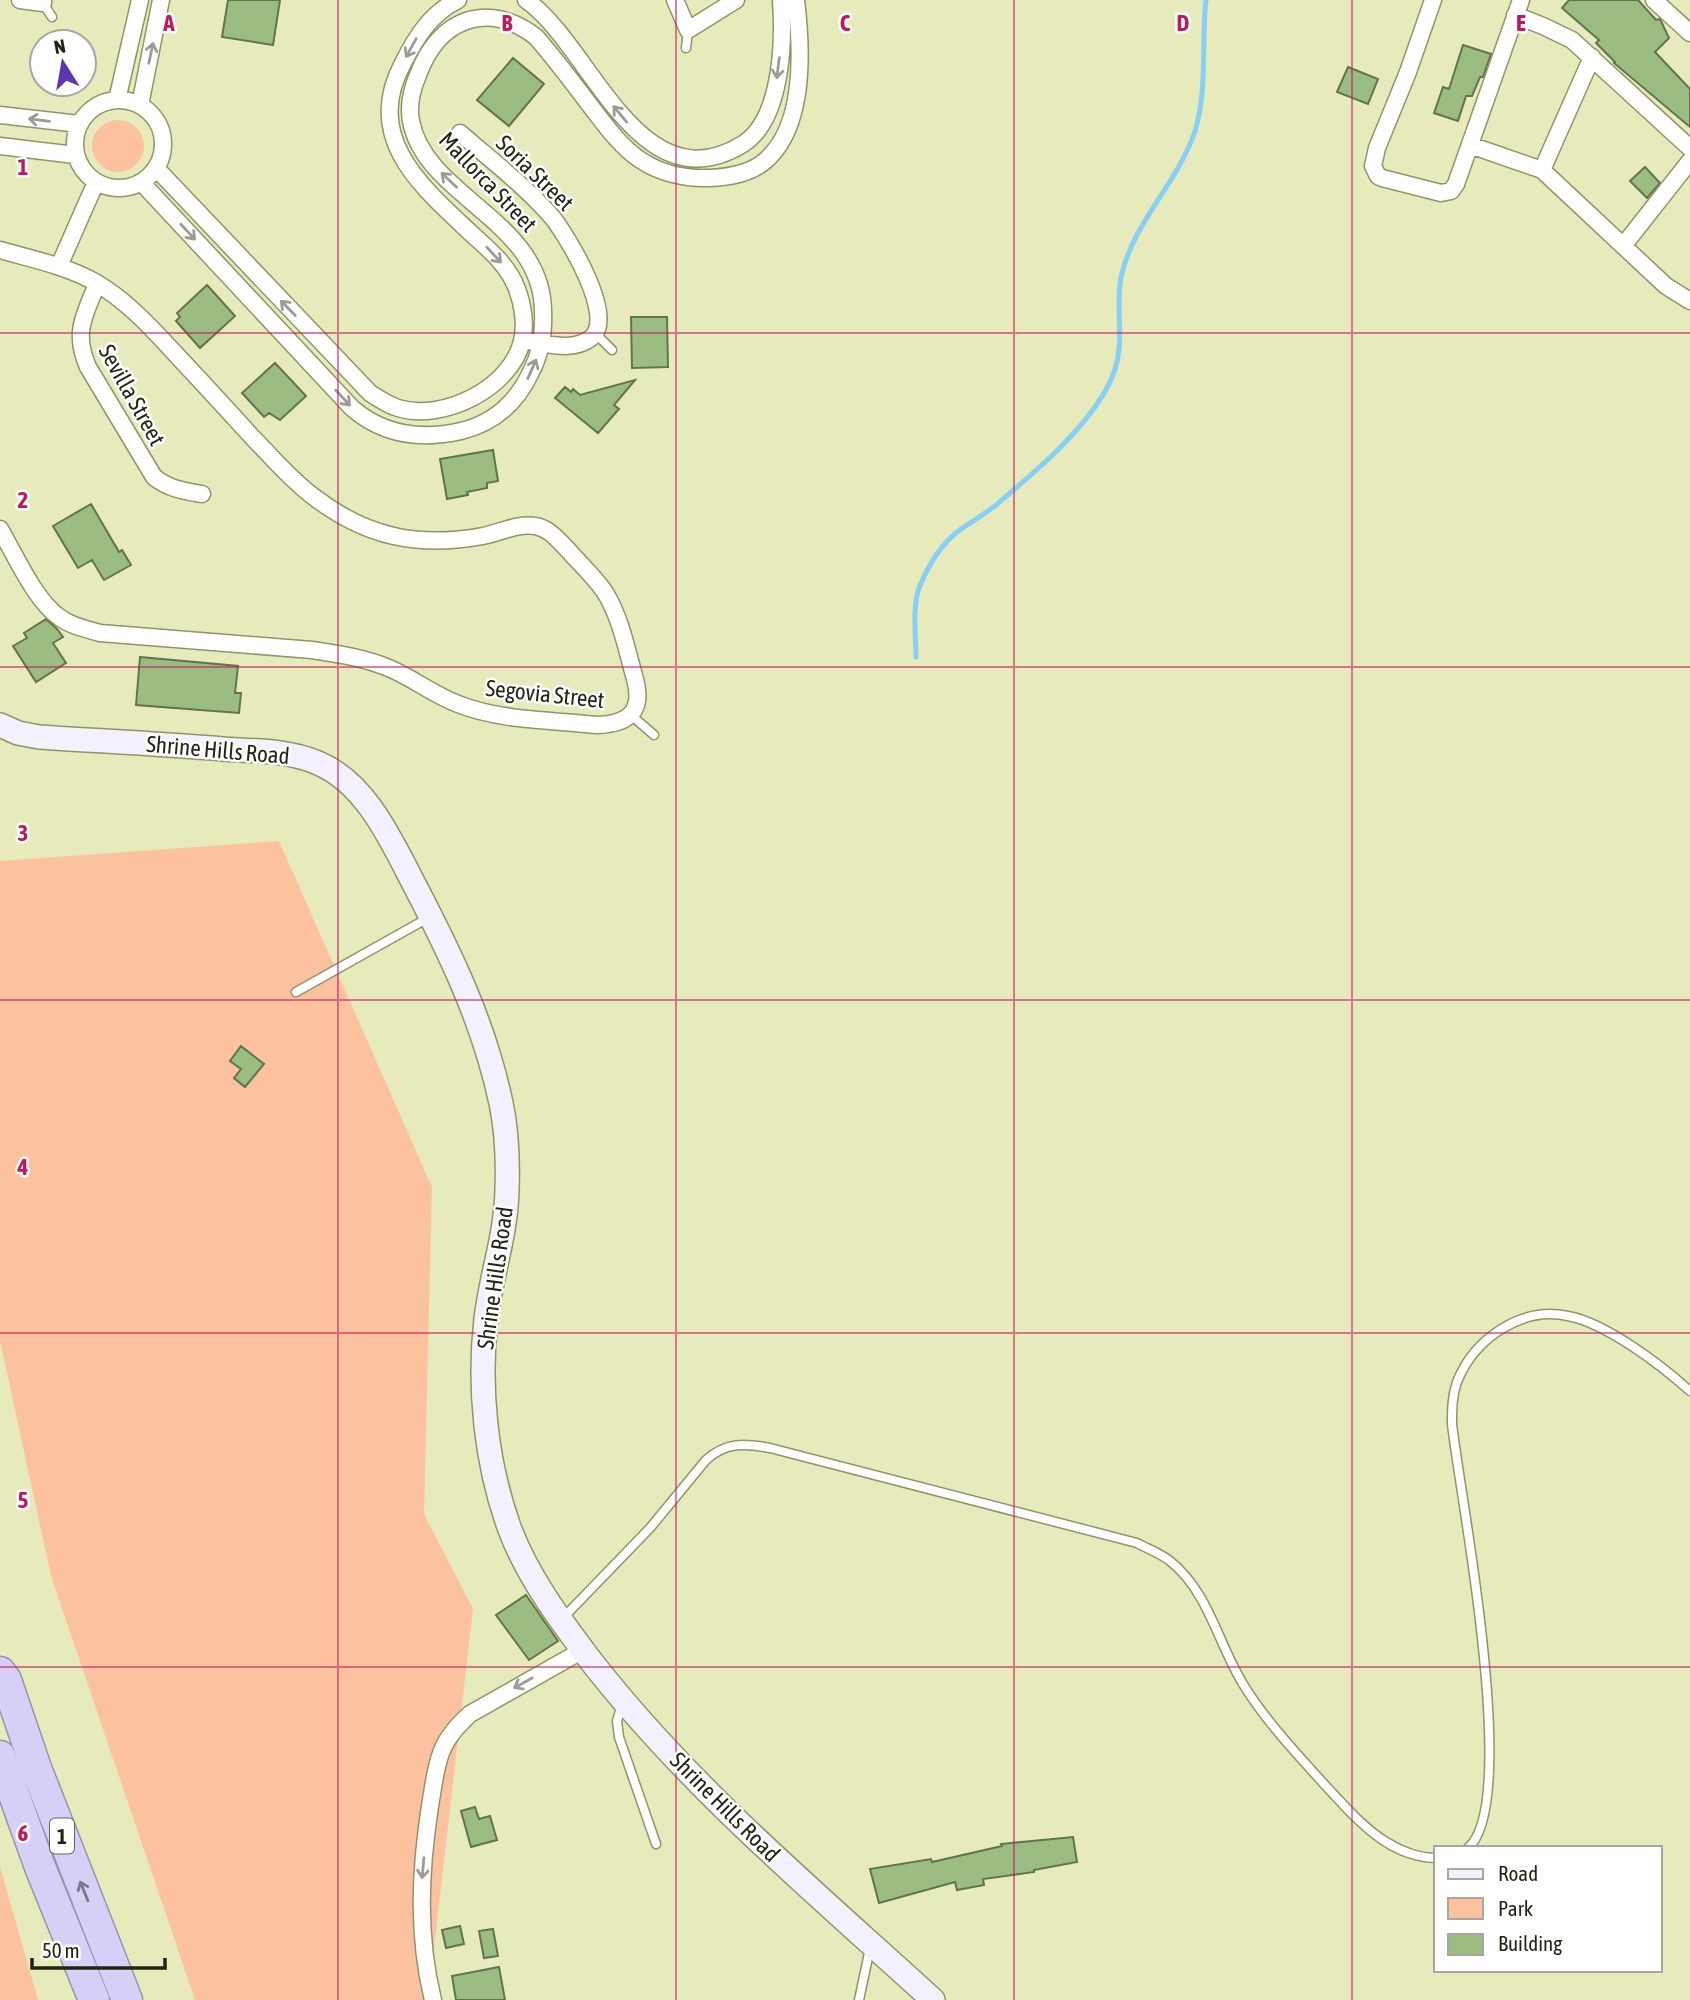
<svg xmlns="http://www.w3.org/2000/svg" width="1690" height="2000" font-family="'Asap Condensed',sans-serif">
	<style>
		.green { fill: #fcc2a0 }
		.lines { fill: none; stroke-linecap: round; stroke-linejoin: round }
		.stream { stroke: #87cff4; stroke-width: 5 }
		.building { fill: #9cbd82; stroke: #60754e; stroke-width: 2 }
		.lane-casing { stroke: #919467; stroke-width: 11 }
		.street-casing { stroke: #919467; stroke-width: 19 }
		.secondary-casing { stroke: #919467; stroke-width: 26 }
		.highway-casing { stroke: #9794a8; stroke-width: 33 }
		.lane { stroke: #fff; stroke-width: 8 }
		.street { stroke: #fff; stroke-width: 16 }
		.secondary { stroke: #f3f1fd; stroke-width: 23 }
		.highway { stroke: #d6d0f8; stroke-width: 30 }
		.oneway { stroke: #9c9c94 }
		.oneway2 { stroke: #7c7a85 }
		.grid { fill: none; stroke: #c2185b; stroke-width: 2; stroke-opacity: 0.55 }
		.labels { text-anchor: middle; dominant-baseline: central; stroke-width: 5; stroke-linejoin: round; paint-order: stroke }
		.shield { fill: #fff; stroke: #656659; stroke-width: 2 }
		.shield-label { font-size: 21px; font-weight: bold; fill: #232412 }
		.street-label { font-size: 23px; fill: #232412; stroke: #fff }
		.grid-label { font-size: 23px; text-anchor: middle; font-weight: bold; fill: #c2185b; stroke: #fff; stroke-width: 5; stroke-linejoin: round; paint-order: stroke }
	</style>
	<rect width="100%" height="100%" fill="#e7ebbb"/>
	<path class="green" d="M92 146a26 26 0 1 1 52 0a26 26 0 1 1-52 0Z
		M279,841L432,1187L424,1514L473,1609L428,2000H195L51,1576L0,1341V861Z
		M0,1867L38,2000H0Z"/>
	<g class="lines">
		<path class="stream" d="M916,657C916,636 912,608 919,588C927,568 940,546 957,532C970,522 984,515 996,505C1035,472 1084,431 1108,386C1129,346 1114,315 1121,277C1133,222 1178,183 1195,131C1208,88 1201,44 1206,0"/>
	</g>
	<path class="building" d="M228,0H280L273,45L222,37Z
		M1569,0H1638L1656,20L1660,19L1669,38L1655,52L1690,89V127L1614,63L1615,62L1596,43L1599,40L1562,8Z
		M1463,45L1491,54L1483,77H1480L1472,96H1466L1458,121L1434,113L1443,87L1449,89Z
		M513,58L544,84L509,126L477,100Z
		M1348,67L1378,79L1368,104L1337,92Z
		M1645,167L1660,183L1647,198L1630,181Z
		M207,285L235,316L200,348L176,321L180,317L177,313Z
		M631,317H667L668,367L632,368Z
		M275,363L306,396L280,420L269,413L264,417L242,393Z
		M635,380L614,405L619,409L598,433L555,398L565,387L571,392L573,389L580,395Z
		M493,450L498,481L487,483V488L467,492L468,495L447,499L440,459Z
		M91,504L119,552L122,550L131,565L104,580L92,560L78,568L53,526Z
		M46,619L57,629L63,637L53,643L66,663L36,682L13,646L27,638L24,633Z
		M140,657L238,666L235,693H241L239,713L136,705Z
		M241,1046L264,1064L245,1087L234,1078L241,1069L230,1061Z
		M526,1595L558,1641L529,1660L496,1615Z
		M475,1807L479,1819L490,1816L497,1840L471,1847L461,1811Z
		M1073,1837L1077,1862L1034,1870V1872L983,1879L984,1885L957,1890L955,1882L879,1903L870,1869L931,1859L932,1862L1002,1846L1001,1844Z
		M460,1926L464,1944L446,1948L442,1930Z
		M493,1929L498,1956L484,1958L479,1931Z
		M499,1967L505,2000H456L452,1976Z"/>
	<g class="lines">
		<g class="lane-casing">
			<path id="lane" d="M43,3L52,17
				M686,48L688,30
				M596,334L612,350
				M631,715L654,735
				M296,992L428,918
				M563,1618L650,1528L706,1460C726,1442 744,1443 770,1448L1137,1543C1148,1549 1160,1553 1170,1561C1208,1591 1218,1643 1243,1684C1265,1720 1295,1752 1324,1784C1343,1804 1362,1827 1386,1842C1400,1851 1419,1858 1436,1858
				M622,1704L617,1721L619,1737L656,1844
				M1468,1848C1521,1803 1460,1496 1452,1424C1452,1410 1452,1396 1457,1382C1474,1339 1521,1306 1568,1316C1606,1323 1661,1365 1690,1391
				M859,2000L870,1948"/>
		</g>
		<g class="street-casing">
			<path id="street" d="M20,0L43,3V0
				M526,0C591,45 639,208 743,144C782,119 784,42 781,0
				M675,0L688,30L736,0
				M1433,0L1408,72L1377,148L1373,166L1378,176L1382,178L1441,193L1451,191L1456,184L1521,0
				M1654,0L1690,33
				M1515,15L1543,26L1572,40L1690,148
				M75 144a44 44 0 1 1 88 0a44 44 0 1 1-88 0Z
				M117,100L140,0
				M140,105L161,0
				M0,115L79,124
				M460,133C491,160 525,186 552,217C568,237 617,318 591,338C574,351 552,345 533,342
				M1470,145L1542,170L1666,286L1690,301
				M0,146L75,155
				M156,168L370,393C379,399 388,405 398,408C443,422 511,388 522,341C526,325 523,305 517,289C509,267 491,251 474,236C423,188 362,139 403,63C416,37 431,13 458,0
				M1542,170L1592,57
				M141,182L352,408C383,435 421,440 461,431C494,423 517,402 531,372C541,353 544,332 543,311C542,220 425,197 411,121C408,105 412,89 418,75C439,18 488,0 536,37C556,60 574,84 592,108C606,126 620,146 639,159C659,173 685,179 710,178C729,177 750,174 765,161C806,126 802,49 796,0
				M1623,246L1690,161
				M0,250C32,259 66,266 95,282C124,299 148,324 170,348C198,378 226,408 253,438C273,458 291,480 314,497C366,537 418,548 483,536C499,533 518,523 535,526C549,528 558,540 568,550C580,564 596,578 606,594C621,619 627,651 635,679C644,712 628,724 597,725C552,720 501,721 458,704C434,695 414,679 391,669C366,658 339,654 312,650L100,633C86,629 71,626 59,617C35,600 15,555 0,529
				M59,266L96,182
				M97,284C84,316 73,333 88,367L154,477C169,489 184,491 202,494
				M433,2000C417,1935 420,1871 430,1806C433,1789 435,1769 441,1753C447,1737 457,1726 470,1714L583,1650"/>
		</g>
		<g class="secondary-casing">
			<path id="secondary" d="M0,725L18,733L39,737C100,741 162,744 223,749C254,751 288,750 318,763C366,783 391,840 414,884C451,955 484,1023 501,1103C507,1131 508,1161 507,1190C506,1236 491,1275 486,1319C478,1387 486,1463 509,1527C527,1576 560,1620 591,1661C690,1788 815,1892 933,2000"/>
		</g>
		<g class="highway-casing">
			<path id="highway" d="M0,1672L6,1680L36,1768L127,2000
				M0,1756L40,1867L94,2000"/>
		</g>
		<use href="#lane" class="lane"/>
		<use href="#street" class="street"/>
		<use href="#secondary" class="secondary"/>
		<use href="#highway" class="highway"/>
	</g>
	<defs><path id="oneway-shaft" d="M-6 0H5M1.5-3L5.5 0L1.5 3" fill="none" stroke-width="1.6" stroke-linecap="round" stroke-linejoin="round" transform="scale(1.75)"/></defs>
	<g class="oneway">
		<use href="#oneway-shaft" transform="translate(411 48) rotate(119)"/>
		<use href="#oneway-shaft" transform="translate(151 53) rotate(-78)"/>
		<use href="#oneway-shaft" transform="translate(778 68) rotate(97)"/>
		<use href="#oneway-shaft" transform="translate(620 114) rotate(-130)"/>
		<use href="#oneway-shaft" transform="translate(39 120) rotate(-173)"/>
		<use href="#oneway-shaft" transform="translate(449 180) rotate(-137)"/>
		<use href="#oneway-shaft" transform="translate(188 232) rotate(47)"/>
		<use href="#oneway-shaft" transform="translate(494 255) rotate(47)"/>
		<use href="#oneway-shaft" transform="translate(288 308) rotate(-134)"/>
		<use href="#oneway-shaft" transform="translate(532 369) rotate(-66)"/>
		<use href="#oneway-shaft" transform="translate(343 398) rotate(47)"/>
		<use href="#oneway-shaft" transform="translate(523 1683) rotate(151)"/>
		<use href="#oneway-shaft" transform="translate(423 1868) rotate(95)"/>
	</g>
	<use class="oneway2" href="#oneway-shaft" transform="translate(84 1891) rotate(-112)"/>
	<path class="grid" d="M338,0V2000M676,0V2000M1014,0V2000M1352,0V2000M0,333H1690M0,667H1690M0,1000H1690M0,1333H1690M0,1667H1690"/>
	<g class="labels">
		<rect class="shield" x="50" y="1818.5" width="24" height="35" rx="5"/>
		<g class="shield-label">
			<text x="62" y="1836">1</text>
		</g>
		<g class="street-label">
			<text transform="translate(535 173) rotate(44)">Soria Street</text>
			<text transform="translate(488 182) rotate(46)">Mallorca Street</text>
			<text transform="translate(132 395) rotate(61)">Sevilla Street</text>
			<text transform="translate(545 694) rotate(6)">Segovia Street</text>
			<text transform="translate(218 750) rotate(5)">Shrine Hills Road</text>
			<text transform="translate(495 1278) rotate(-82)">Shrine Hills Road</text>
			<text transform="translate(725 1807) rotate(45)">Shrine Hills Road</text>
		</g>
	</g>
	<g class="grid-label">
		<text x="169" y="31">A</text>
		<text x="507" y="31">B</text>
		<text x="845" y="31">C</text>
		<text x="1183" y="31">D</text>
		<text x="1521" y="31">E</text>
		<text x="23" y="175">1</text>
		<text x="23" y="508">2</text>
		<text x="23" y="841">3</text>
		<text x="23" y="1175">4</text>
		<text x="23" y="1508">5</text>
		<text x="23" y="1841">6</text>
	</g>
	<rect x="1434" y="1846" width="228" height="126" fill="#ffffff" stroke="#a7a7a0" stroke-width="2"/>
	<rect x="1448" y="1869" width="35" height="10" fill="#f3f1fd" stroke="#a7a7a0" stroke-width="2"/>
	<text x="1498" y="1881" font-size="21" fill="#232412">Road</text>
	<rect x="1448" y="1898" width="35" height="21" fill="#fcc2a0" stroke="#a7a7a0" stroke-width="2"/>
	<text x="1498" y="1916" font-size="21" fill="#232412">Park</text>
	<rect x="1448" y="1934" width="35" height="21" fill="#9cbd82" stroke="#a7a7a0" stroke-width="2"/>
	<text x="1498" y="1951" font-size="21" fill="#232412">Building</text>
	<g transform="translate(63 63) rotate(349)"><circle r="33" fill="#ffffff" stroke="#a7a7a0" stroke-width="2"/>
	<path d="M0-5L12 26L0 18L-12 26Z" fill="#5c37af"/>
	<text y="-10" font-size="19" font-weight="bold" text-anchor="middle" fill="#232412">N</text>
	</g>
	<path d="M32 1958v10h133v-10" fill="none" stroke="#232412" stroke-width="3.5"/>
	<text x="42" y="1958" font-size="21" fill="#232412" stroke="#ffffff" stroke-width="5" paint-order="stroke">50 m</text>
</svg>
